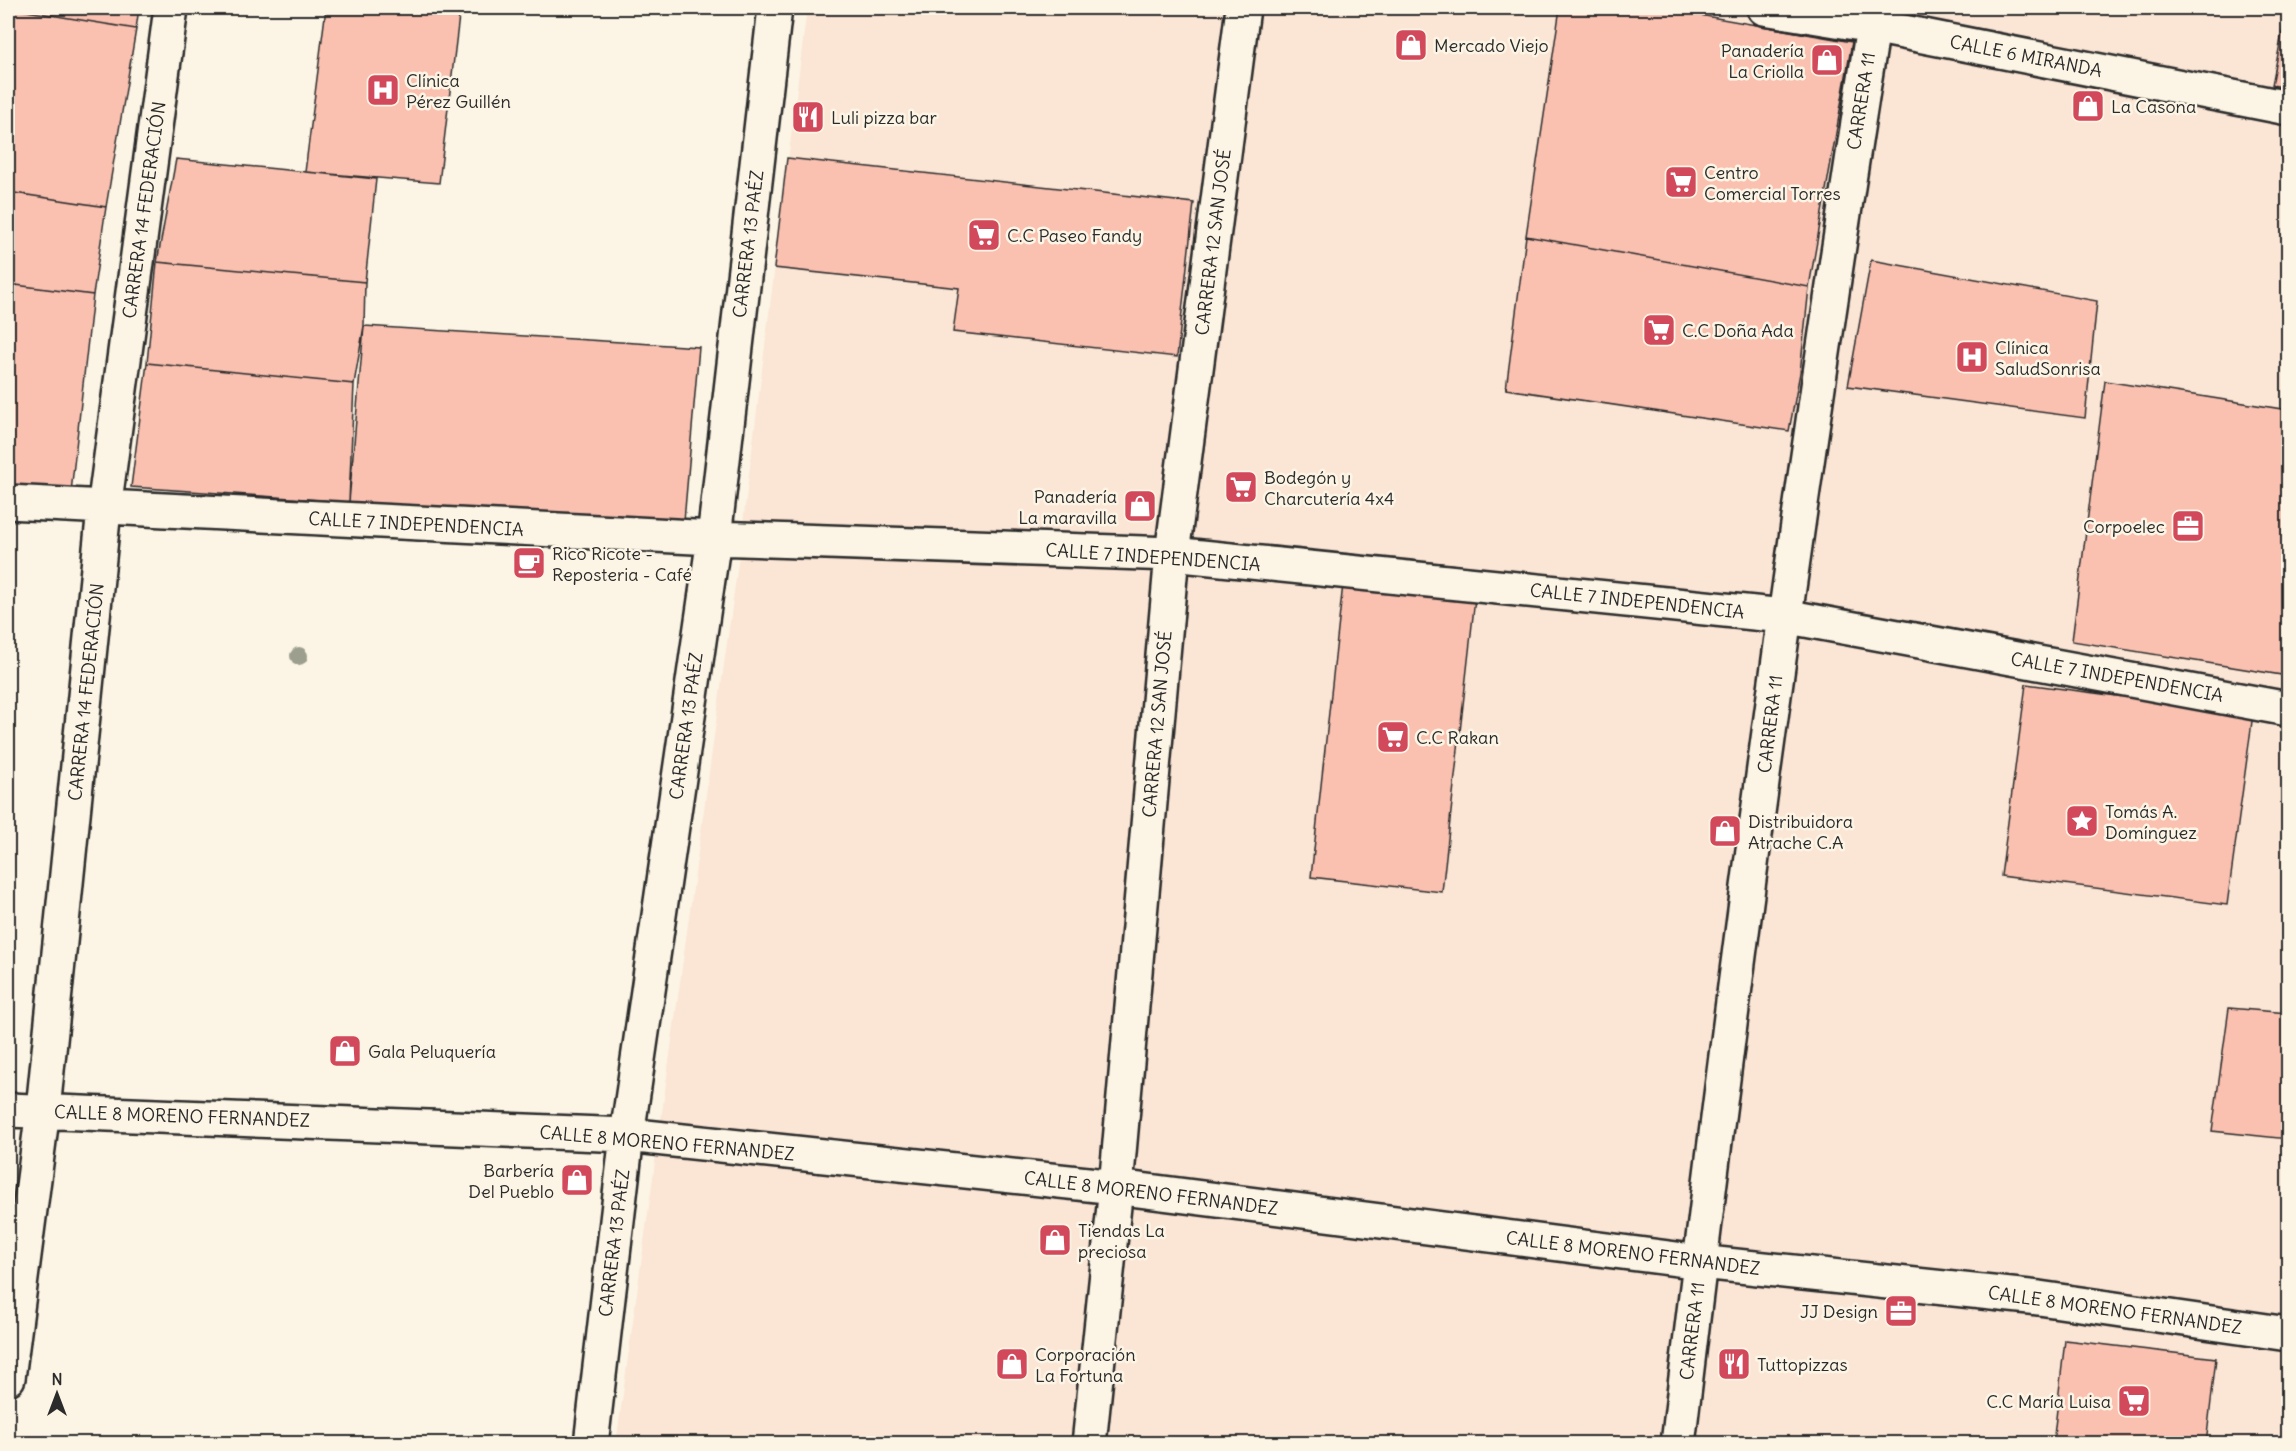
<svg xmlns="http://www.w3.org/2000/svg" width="2296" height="1451" font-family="Delius,sans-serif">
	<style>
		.built { fill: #fbe5d5 }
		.building { fill: #fac1b1; stroke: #2b2b2b; stroke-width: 1.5 }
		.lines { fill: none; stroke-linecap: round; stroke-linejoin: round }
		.minor-casing { stroke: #2b2b2b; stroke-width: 38 }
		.minor { stroke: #fcf5e5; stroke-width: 33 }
		.tree { fill: #9c9f8e }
		.labels { text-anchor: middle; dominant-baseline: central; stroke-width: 5; stroke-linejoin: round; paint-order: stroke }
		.poi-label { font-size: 18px; fill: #2b2b2b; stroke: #fcf5e5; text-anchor: start }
		.street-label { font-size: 18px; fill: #2b2b2b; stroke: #fcf5e5 }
	</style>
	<rect width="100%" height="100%" fill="#fcf5e5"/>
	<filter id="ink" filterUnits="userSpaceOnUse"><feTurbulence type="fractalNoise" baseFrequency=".0167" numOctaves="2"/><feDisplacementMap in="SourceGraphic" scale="12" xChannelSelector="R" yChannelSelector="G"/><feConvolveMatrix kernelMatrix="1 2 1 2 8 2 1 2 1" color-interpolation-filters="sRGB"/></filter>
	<g filter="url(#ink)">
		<path class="built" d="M807,8H2288V1443L616,1444L737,571Z"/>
		<path class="building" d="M8,8H139L136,29Z
			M8,8L136,29L106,207L8,192Z
			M326,8H460L439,183L305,172Z
			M1560,8H1660L1852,42L1809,287L1526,236Z
			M2287,8H2288V88L2272,85Z
			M787,158L1194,203L1177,357L953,332L959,288L774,268Z
			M176,159L376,179L365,282L157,262Z
			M8,192L106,207L93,295L8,284Z
			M1526,236L1809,287L1800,373L1789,431L1506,389Z
			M1871,260L2097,301L2085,418L1848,386Z
			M157,262L365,282L364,326L354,384L147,363Z
			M8,284L93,295L71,492L8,486Z
			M364,326L699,347L684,521L349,502Z
			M147,363L354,384L349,502L131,487Z
			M2105,381L2288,410V676L2072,641Z
			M1343,584L1475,598L1442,892L1311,877Z
			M2026,684L2253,714L2227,905L2001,876Z
			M2229,1008L2288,1013V1139L2212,1131Z
			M2065,1340L2216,1358L2206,1444H2053Z"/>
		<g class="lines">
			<g class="minor-casing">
				<path id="minor" d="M1764,8L1873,26L2288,108
					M8,502L714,538L1172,554L1784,616L2288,709
					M8,1110L627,1135L1116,1187L1700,1262L2039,1298L2288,1334
					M8,1378L43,1110L104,509L171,8
					M591,1444L627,1135L714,538L775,8
					M1089,1444L1116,1187L1172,554L1243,8
					M1678,1444C1735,964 1800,485 1876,8"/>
			</g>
			<use href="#minor" class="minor"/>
		</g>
		<circle class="tree" cx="299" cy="656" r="9"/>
	</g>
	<defs>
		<g id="shop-square" transform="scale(1.725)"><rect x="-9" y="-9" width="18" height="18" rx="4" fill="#d1495b" stroke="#fcf5e5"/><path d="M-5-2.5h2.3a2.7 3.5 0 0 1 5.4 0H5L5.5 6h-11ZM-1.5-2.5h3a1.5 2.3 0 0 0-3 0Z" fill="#fff"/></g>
		<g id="hospital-square" transform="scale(1.725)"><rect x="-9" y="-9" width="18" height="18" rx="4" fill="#d1495b" stroke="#fcf5e5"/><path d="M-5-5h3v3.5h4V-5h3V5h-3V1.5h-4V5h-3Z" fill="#fff"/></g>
		<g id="restaurant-square" transform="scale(1.725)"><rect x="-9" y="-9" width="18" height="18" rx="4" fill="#d1495b" stroke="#fcf5e5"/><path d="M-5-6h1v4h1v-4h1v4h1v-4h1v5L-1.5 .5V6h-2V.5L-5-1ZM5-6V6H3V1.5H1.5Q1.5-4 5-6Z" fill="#fff"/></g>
		<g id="supermarket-square" transform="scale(1.725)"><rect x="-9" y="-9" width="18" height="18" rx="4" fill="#d1495b" stroke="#fcf5e5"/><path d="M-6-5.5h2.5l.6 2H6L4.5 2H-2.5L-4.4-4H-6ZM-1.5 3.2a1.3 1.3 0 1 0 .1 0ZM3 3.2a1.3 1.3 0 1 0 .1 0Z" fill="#fff"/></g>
		<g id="office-square" transform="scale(1.725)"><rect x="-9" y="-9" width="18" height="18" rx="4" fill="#d1495b" stroke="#fcf5e5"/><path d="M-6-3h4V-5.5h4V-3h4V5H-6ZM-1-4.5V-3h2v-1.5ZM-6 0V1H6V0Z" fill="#fff"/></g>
		<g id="cafe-square" transform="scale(1.725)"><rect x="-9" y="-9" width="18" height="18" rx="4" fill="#d1495b" stroke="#fcf5e5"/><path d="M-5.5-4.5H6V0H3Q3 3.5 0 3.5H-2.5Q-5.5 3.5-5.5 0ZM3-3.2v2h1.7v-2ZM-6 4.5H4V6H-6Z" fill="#fff"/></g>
		<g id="sight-square" transform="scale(1.725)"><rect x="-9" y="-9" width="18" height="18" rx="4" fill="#d1495b" stroke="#fcf5e5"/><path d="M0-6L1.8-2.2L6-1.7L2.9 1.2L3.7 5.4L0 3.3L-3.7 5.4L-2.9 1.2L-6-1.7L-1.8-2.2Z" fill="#fff"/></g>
	</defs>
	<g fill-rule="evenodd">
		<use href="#shop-square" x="1411" y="45"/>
		<use href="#shop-square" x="1827" y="60"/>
		<use href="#hospital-square" x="383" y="90"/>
		<use href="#shop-square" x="2088" y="106"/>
		<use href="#restaurant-square" x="808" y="117"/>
		<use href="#supermarket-square" x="1681" y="182"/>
		<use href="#supermarket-square" x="984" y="235"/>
		<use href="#supermarket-square" x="1659" y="330"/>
		<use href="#hospital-square" x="1972" y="357"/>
		<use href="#supermarket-square" x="1241" y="487"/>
		<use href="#shop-square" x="1140" y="506"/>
		<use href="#office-square" x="2188" y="526"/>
		<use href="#cafe-square" x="529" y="563"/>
		<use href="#supermarket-square" x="1393" y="737"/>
		<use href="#sight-square" x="2082" y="821"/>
		<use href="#shop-square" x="1725" y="831"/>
		<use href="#shop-square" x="345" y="1051"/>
		<use href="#shop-square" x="577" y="1180"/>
		<use href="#shop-square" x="1055" y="1240"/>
		<use href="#office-square" x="1901" y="1311"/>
		<use href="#shop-square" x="1012" y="1364"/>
		<use href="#restaurant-square" x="1734" y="1364"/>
		<use href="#supermarket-square" x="2134" y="1401"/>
	</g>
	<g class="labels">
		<g class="poi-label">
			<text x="1434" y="45">Mercado Viejo</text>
			<text x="1804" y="50" text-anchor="end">Panadería<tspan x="1804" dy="21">La Criolla</tspan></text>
			<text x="406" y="80">Clínica<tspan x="406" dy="21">Pérez Guillén</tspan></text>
			<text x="2111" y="106">La Casona</text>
			<text x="831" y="117">Luli pizza bar</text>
			<text x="1704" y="172">Centro<tspan x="1704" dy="21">Comercial Torres</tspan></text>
			<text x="1007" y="235">C.C Paseo Fandy</text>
			<text x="1682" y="330">C.C Doña Ada</text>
			<text x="1995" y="347">Clínica<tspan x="1995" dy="21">SaludSonrisa</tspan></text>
			<text x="1264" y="477">Bodegón y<tspan x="1264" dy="21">Charcutería 4x4</tspan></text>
			<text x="1117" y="496" text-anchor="end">Panadería<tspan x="1117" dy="21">La maravilla</tspan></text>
			<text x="2165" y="526" text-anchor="end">Corpoelec</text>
			<text x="552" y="553">Rico Ricote -<tspan x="552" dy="21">Reposteria - Café</tspan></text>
			<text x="1416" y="737">C.C Rakan</text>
			<text x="2105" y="811">Tomás A.<tspan x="2105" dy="21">Domínguez</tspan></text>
			<text x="1748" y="821">Distribuidora<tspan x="1748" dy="21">Atrache C.A</tspan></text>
			<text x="368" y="1051">Gala Peluquería</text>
			<text x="554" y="1170" text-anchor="end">Barbería<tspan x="554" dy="21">Del Pueblo</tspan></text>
			<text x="1078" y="1230">Tiendas La<tspan x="1078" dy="21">preciosa</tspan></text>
			<text x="1878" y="1311" text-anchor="end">JJ Design</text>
			<text x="1035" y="1354">Corporación<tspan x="1035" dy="21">La Fortuna</tspan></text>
			<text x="1757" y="1364">Tuttopizzas</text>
			<text x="2111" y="1401" text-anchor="end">C.C María Luisa</text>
		</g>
		<g class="street-label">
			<text transform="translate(2026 56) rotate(11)">CALLE 6 MIRANDA</text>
			<text transform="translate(1861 101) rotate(-81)">CARRERA 11</text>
			<text transform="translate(144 210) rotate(-82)">CARRERA 14 FEDERACIÓN</text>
			<text transform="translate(1213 242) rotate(-83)">CARRERA 12 SAN JOSÉ</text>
			<text transform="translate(748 244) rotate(-83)">CARRERA 13 PAÉZ</text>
			<text transform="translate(416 524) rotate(3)">CALLE 7 INDEPENDENCIA</text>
			<text transform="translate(1153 557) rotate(4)">CALLE 7 INDEPENDENCIA</text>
			<text transform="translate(1637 601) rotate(6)">CALLE 7 INDEPENDENCIA</text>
			<text transform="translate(2117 677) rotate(10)">CALLE 7 INDEPENDENCIA</text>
			<text transform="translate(86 692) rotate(-84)">CARRERA 14 FEDERACIÓN</text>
			<text transform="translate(1157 724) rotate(-85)">CARRERA 12 SAN JOSÉ</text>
			<text transform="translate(1770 724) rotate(-83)">CARRERA 11</text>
			<text transform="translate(686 726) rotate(-82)">CARRERA 13 PAÉZ</text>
			<text transform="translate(182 1116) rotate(2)">CALLE 8 MORENO FERNANDEZ</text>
			<text transform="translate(667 1143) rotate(5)">CALLE 8 MORENO FERNANDEZ</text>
			<text transform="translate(1151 1193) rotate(7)">CALLE 8 MORENO FERNANDEZ</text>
			<text transform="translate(614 1243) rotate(-83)">CARRERA 13 PAÉZ</text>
			<text transform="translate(1633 1253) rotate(7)">CALLE 8 MORENO FERNANDEZ</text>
			<text transform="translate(2115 1310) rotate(8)">CALLE 8 MORENO FERNANDEZ</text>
			<text transform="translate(1692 1331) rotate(-83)">CARRERA 11</text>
		</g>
	</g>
	<rect width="2296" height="1451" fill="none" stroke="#fcf5e5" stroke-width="30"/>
	<rect x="15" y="15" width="2266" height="1421" fill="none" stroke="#2b2b2b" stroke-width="2" filter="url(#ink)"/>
	<g transform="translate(57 1394)" stroke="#fcf5e5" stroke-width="4.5" paint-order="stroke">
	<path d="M0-4.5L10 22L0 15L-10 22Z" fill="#2b2b2b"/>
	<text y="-9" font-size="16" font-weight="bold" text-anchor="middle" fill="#2b2b2b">N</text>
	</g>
</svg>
